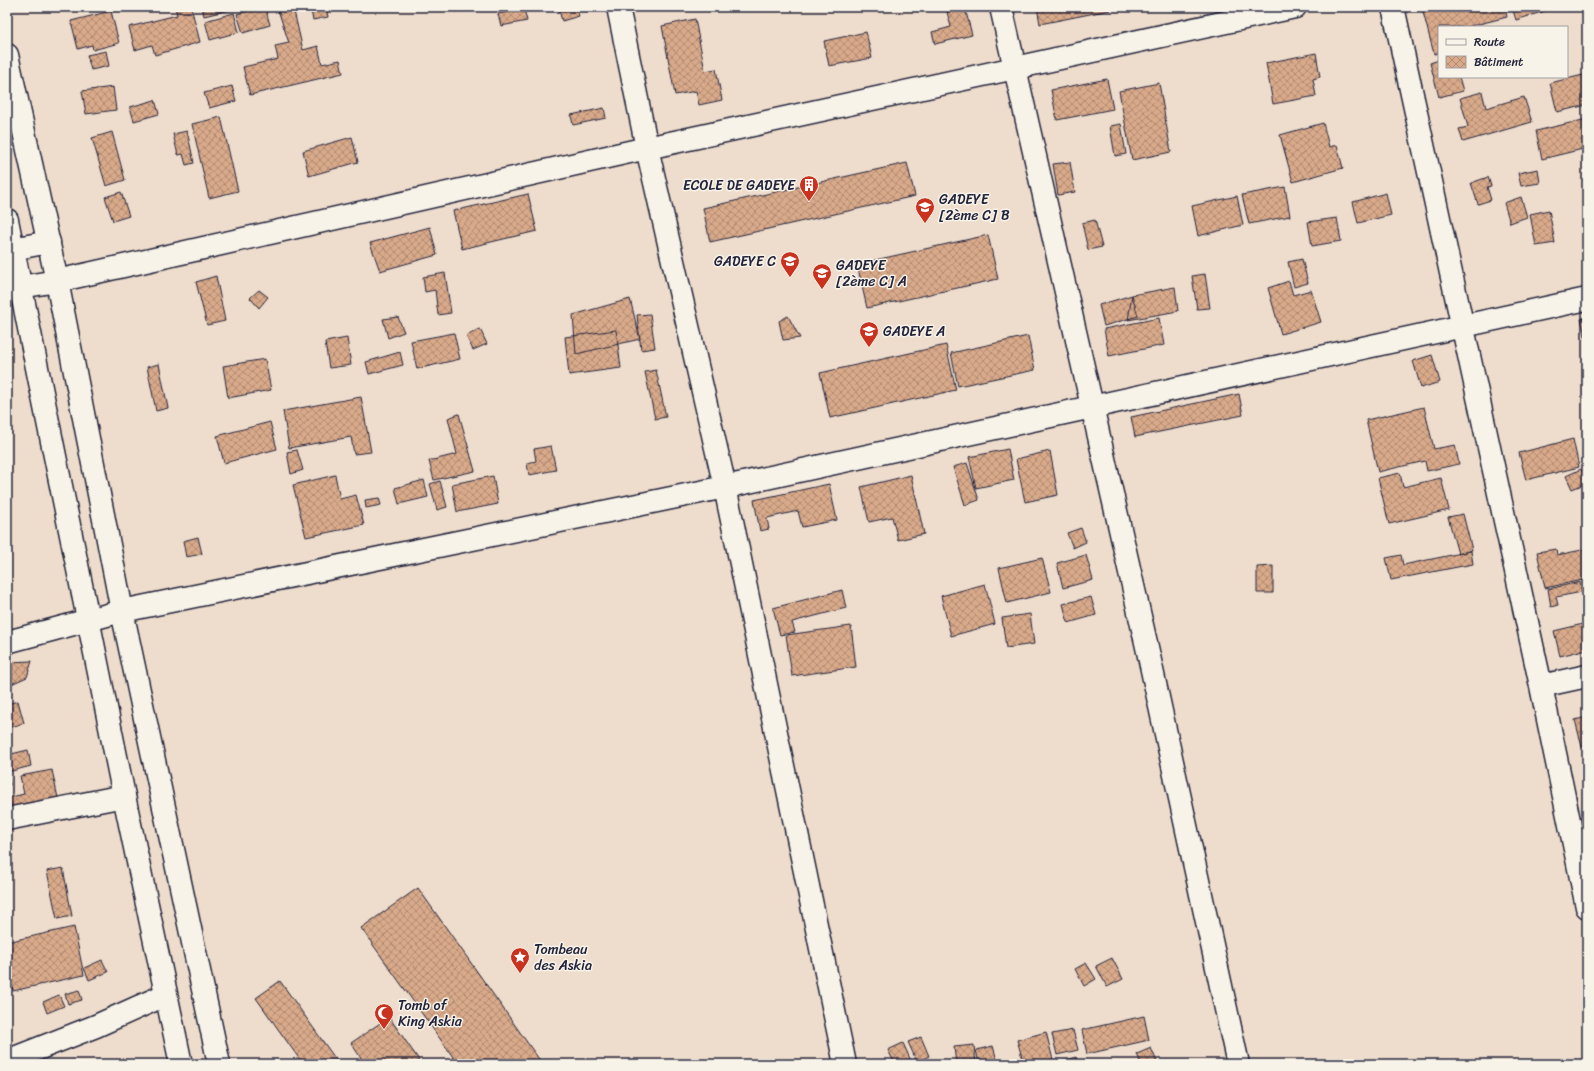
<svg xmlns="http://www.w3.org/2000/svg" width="1594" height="1071" font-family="Sriracha,sans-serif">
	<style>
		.building { fill: url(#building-cross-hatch); stroke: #22223b }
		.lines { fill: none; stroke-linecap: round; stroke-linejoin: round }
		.minor-casing { stroke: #22223b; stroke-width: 25 }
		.tertiary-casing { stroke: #22223b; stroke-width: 25 }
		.minor { stroke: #f7f3e8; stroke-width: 22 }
		.tertiary { stroke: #f7f3e8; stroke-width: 22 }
		.labels { text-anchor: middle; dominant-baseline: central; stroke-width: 3; stroke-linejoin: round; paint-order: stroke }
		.poi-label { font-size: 14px; fill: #22223b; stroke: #f7f3e8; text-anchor: start }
	</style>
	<defs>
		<pattern id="building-cross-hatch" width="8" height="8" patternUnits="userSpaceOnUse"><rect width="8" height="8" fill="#d9aa8a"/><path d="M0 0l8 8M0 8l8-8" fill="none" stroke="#b08a72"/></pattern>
	</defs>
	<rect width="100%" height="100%" fill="#edc"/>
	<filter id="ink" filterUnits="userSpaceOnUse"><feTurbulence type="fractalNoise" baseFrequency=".025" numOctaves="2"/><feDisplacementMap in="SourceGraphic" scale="8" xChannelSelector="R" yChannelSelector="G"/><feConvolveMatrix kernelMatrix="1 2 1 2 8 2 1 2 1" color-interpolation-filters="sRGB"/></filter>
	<g filter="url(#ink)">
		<path class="building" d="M175,7H191L200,42L155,55L152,45L135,50L129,27L177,15Z
			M202,7H242L204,16Z
			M262,7H265L270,25L243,33L237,14Z
			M277,7H293L303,50L318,46L322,64L340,60L343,73L250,95L243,67L278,59L275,46L289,43Z
			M310,7H326L328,17L313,20Z
			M455,7H475L456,12Z
			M568,7H576L579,16L562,21L559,10Z
			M1037,7H1110V10L1040,24Z
			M1443,7H1505L1507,17L1467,27H1439V53L1434,54L1423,12Z
			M1512,7H1558L1516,20Z
			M965,8L972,35L935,44L932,32L951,27L947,12Z
			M524,9L527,21L501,26L498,14Z
			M111,11L119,43L93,50L92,45L78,49L71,21Z
			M234,13L239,32L210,40L205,21Z
			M695,19L705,71L716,69L722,100L699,105L696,91L675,95L662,26Z
			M866,32L872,58L829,66L824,41Z
			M106,51L109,66L91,70L87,55Z
			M1316,53L1320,77L1313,79L1316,96L1273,104L1266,63Z
			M1439,60V77H1459L1463,91L1439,97L1430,63Z
			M1587,74V105L1557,112L1550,83Z
			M1107,79L1113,109L1057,120L1051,90Z
			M1159,83L1171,152L1132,160L1119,91Z
			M232,86L236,101L209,108L204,93Z
			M113,87L116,110L86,114L82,91Z
			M1482,92L1486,108L1524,97L1532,122L1463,142L1459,129L1468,127L1460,98Z
			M155,100L159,114L134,121L130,107Z
			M604,108L606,118L573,125L571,115Z
			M221,117L238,191L209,198L192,124Z
			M1587,119V148L1542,159L1536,131Z
			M1323,123L1329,147L1337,145L1343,168L1293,182L1280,135Z
			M1121,124L1126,154L1115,156L1110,126Z
			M187,131L194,163L186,165L183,154L178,155L173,134Z
			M112,132L125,180L106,186L92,138Z
			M352,137L358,162L309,176L303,151Z
			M1070,162L1075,192L1058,195L1053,164Z
			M907,163L915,196L710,242L703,208Z
			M1538,169L1540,183L1521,186L1518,173Z
			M1488,177L1491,186L1487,187L1491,200L1478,204L1471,183Z
			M1285,187L1290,216L1249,224L1242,195Z
			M121,192L129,216L113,221L105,197Z
			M1386,193L1391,215L1358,223L1353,202Z
			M528,194L537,231L462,249L453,211Z
			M1237,196L1243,225L1198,236L1192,206Z
			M1521,197L1527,217L1510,223L1504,203Z
			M1549,210L1555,243L1536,246L1530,214Z
			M1337,218L1341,241L1312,246L1308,222Z
			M1095,220L1102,247L1088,250L1082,223Z
			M430,227L437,255L380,271L370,243Z
			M988,235L998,279L867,308L857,264Z
			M1302,259L1308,283L1294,287L1288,262Z
			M445,273L451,313L438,315L435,290L425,292L423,277Z
			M1205,274L1210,308L1197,309L1192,276Z
			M216,276L225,321L207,325L196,282Z
			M1289,281L1293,295L1311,290L1321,322L1281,334L1268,288Z
			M1175,287L1178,311L1128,320L1132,295Z
			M259,290L268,297L259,308L250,298Z
			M1132,295L1138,316L1104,326L1099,305Z
			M630,299L640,339L576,354L573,315Z
			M650,314L655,348L641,350L637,315Z
			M788,316L800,338L783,340L779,321Z
			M398,317L404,332L388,338L383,319Z
			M1587,317V344L1581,319Z
			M1159,318L1164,345L1109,356L1104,329Z
			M480,329L487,344L473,350L466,336Z
			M616,330L621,368L569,375L565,337Z
			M454,333L460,359L417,369L411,341Z
			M1028,336L1035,370L958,386L951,353Z
			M347,338L351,365L329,368L325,342Z
			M946,345L956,390L830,418L820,373Z
			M400,352L403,365L369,374L366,362Z
			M1432,355L1440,382L1421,388L1413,361Z
			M265,359L271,390L228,398L223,366Z
			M159,364L168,408L156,411L147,367Z
			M656,370L666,417L655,419L645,372Z
			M1239,394L1243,415L1135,437L1131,417Z
			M361,397L371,452L354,454L351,437L289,448L283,411Z
			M1424,407L1434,449L1455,445L1459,464L1427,471L1425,461L1378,472L1366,420Z
			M459,414L475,471L434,480L429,461L457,454L448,418Z
			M270,422L277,449L224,463L217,436Z
			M1573,439L1579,467L1526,480L1519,453Z
			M551,446L556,470L529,475L527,463L536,461L534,449Z
			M1008,449L1014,480L976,488L969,457Z
			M297,450L303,470L291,474L287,452Z
			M1050,451L1058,495L1025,502L1016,459Z
			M967,463L979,500L965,505L953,467Z
			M1581,469L1587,483L1572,489L1566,476Z
			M1400,473L1403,487L1441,478L1449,510L1389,524L1378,478Z
			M335,475L340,499L356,495L364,525L306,537L293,485Z
			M911,475L924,534L898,540L892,517L869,522L861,487Z
			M493,476L498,504L457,512L452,484Z
			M424,480L428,497L399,504L395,488Z
			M440,481L447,507L437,510L430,484Z
			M829,484L837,520L802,527L798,511L767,518L769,529L760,531L754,500Z
			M379,498L381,505L366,508L365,500Z
			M1463,514L1472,550L1458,554L1448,517Z
			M1081,528L1086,542L1073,548L1067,533Z
			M198,537L202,554L186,557L183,541Z
			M1556,549L1557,555L1587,549V579L1545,588L1537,552Z
			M1471,551L1473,564L1391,580L1386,558L1401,555L1403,565Z
			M1086,555L1093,580L1063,588L1057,563Z
			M1042,558L1051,592L1007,603L999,568Z
			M1273,566V593H1257V567Z
			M1580,582L1582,592L1556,597L1558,605L1551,607L1548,589Z
			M985,584L995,624L951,636L941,596Z
			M842,590L846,608L792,622L795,632L780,635L773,608Z
			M1091,597L1096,615L1068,623L1063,604Z
			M1030,614L1034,644L1006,648L1002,618Z
			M1587,623V649L1560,656L1554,631Z
			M851,626L856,667L792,676L786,635Z
			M32,661L27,677L7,686V662Z
			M18,701L24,723L11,727L7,711V704Z
			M1587,717V746L1582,747L1575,720Z
			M28,750L31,766L8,772L10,785L7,786V755Z
			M52,770L58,798L7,809V798L24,794L20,776Z
			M63,868L72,916L57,919L47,871Z
			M418,888L541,1062L539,1064H458L361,928Z
			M74,927L84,975L13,991L8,968H7V942Z
			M1112,958L1123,979L1107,987L1096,966Z
			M102,960L108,972L89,980L84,968Z
			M1086,963L1096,979L1084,986L1075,969Z
			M280,981L339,1064H303L256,998Z
			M79,990L82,1000L68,1004L65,994Z
			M59,995L64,1006L47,1013L43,1002Z
			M1144,1016L1149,1040L1087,1054L1082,1030Z
			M389,1017L419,1060L414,1064H365L351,1043Z
			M1073,1030L1078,1050L1057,1055L1052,1034Z
			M1046,1032L1054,1064H1024L1017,1040Z
			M921,1037L929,1056L917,1062L908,1042Z
			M903,1043L911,1061L906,1064H895L888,1050Z
			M974,1045L976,1064H956L954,1047Z
			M993,1046L998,1064H979L976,1050Z
			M1151,1048L1158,1064H1141L1137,1054Z
			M1076,1057L1079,1064H1059V1063Z"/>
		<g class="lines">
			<g class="minor-casing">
				<path id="minor" d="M618,7L647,148L725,487L845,1064
					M1001,7L1147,647L1238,1064
					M1393,7L1541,686L1587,907
					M7,250L49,242
					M20,287L57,281L647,148L1295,7
					M7,642L122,611L725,487L1587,299
					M1541,686L1587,676
					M7,819L124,796
					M7,1061L96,1026L165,995"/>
			</g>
			<g class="tertiary-casing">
				<path id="tertiary" d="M7,55L57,281L122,611L219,1064
					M7,220L124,796L181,1064"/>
			</g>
			<use href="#minor" class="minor"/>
			<use href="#tertiary" class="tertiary"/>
		</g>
	</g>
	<defs>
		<g id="building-pin" transform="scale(1)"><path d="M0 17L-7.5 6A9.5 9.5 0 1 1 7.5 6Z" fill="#c8321e" stroke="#f7f3e8"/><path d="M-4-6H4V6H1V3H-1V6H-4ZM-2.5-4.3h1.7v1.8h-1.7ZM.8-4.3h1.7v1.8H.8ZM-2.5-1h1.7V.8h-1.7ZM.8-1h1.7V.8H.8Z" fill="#fff"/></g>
		<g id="school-pin" transform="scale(1)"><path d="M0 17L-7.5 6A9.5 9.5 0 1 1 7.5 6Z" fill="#c8321e" stroke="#f7f3e8"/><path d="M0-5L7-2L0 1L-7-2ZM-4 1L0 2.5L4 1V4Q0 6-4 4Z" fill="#fff"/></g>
		<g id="sight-pin" transform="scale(1)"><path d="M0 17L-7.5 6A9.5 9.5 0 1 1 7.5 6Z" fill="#c8321e" stroke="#f7f3e8"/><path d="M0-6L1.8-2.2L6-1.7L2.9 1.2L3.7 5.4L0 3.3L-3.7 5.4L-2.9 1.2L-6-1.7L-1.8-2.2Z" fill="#fff"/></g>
		<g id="mosque-pin" transform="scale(1)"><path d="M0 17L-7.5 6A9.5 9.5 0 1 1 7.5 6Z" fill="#c8321e" stroke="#f7f3e8"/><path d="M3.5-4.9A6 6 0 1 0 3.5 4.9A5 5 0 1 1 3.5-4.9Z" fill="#fff"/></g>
	</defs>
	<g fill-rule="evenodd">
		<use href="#building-pin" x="809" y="185"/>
		<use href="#school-pin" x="925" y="207"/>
		<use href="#school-pin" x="790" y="261"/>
		<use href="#school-pin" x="822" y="273"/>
		<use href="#school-pin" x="869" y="331"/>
		<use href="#sight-pin" x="520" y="957"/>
		<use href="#mosque-pin" x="384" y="1013"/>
	</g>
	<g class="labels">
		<g class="poi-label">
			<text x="795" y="185" text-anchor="end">ECOLE DE GADEYE</text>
			<text x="939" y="199">GADEYE<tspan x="939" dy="16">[2ème C] B</tspan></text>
			<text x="776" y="261" text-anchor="end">GADEYE C</text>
			<text x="836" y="265">GADEYE<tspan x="836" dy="16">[2ème C] A</tspan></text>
			<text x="883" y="331">GADEYE A</text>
			<text x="534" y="949">Tombeau<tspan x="534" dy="16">des Askia</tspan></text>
			<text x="398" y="1005">Tomb of<tspan x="398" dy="16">King Askia</tspan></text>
		</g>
	</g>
	<rect width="1594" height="1071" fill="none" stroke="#f7f3e8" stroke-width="24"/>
	<rect x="12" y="12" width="1570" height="1047" fill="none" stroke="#22223b" stroke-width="1.5" filter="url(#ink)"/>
	<rect x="1438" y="26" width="130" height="52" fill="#f7f3e8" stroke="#a29fa3"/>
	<rect x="1446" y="39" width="20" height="6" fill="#f7f3e8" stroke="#a29fa3"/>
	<text x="1474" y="46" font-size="12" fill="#22223b">Route</text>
	<rect x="1446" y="56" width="20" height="12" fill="url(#building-cross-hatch)" stroke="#a29fa3"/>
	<text x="1474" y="66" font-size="12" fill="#22223b">Bâtiment</text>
</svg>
